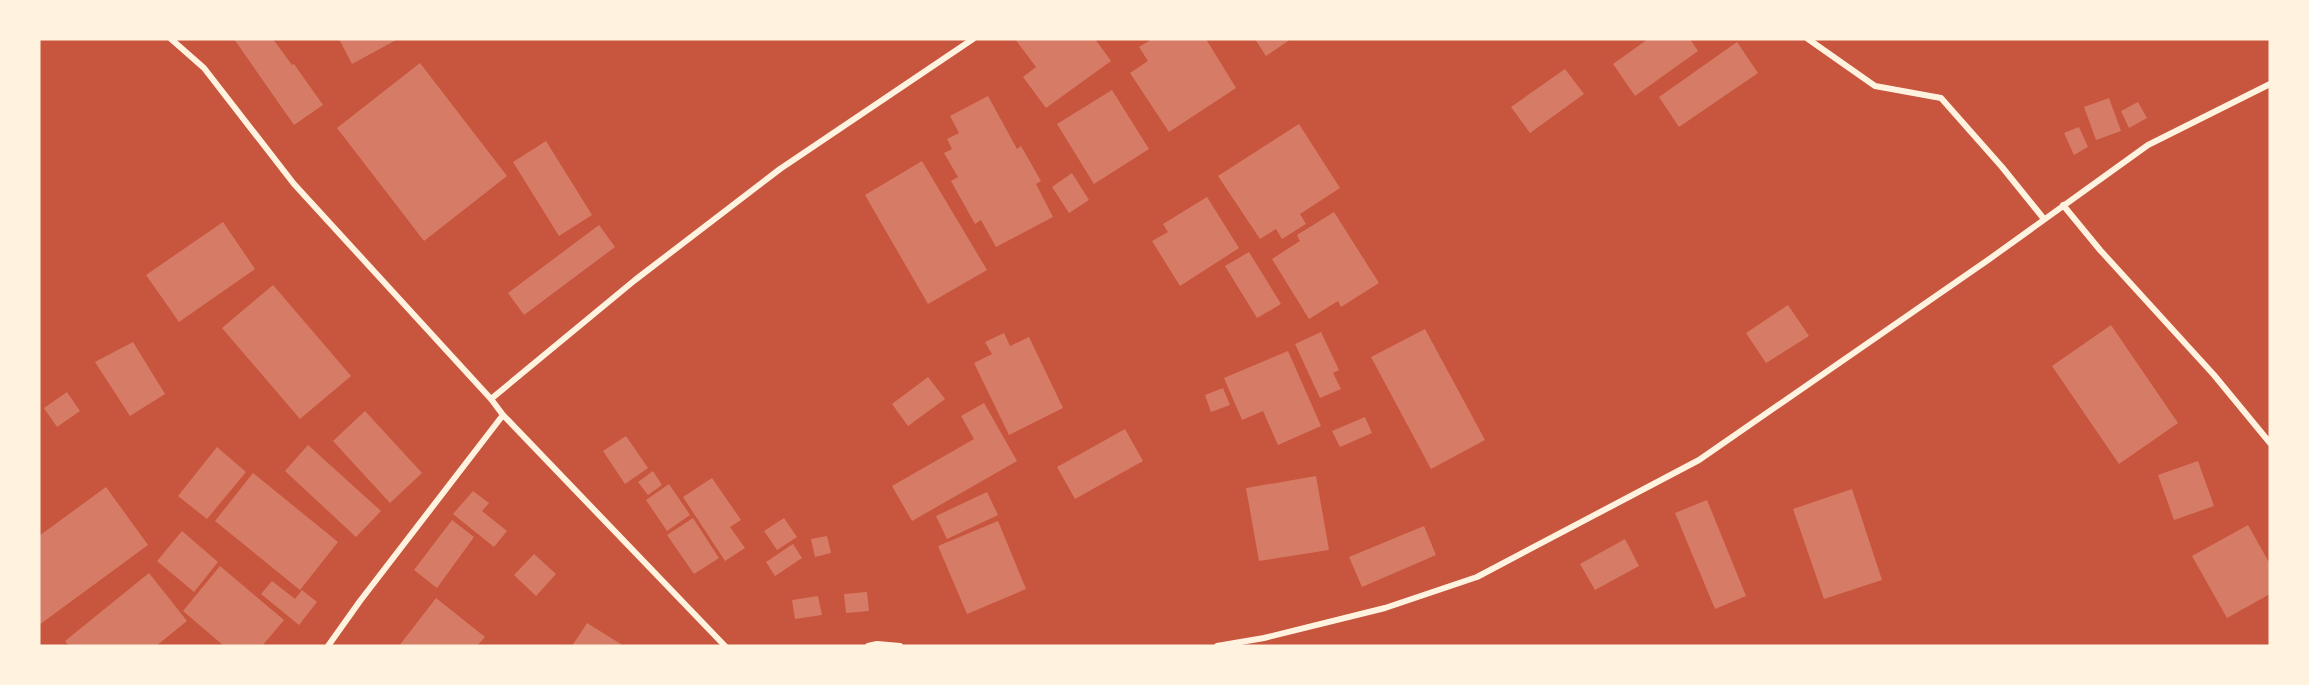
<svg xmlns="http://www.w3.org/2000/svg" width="2309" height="685" font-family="Ubuntu,sans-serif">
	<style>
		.building { fill: #d67c66 }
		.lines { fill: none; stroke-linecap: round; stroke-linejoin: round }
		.minor { stroke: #fff3e0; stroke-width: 6 }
	</style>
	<rect width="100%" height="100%" fill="#c8553d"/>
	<path class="building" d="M234,39H273L292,65L294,64L323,105L294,125Z
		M339,39H398L352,64Z
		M1015,39H1095L1111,61L1046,108L1023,77L1036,67Z
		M1152,39H1206L1236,88L1169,132L1130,73L1148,61L1139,47Z
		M1255,39H1291L1266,56Z
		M1648,39H1690L1698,51L1635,96L1613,64Z
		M1737,42L1758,73L1679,127L1659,97Z
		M420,63L507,176L424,241L337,128Z
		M1565,69L1584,94L1530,133L1511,107Z
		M1112,90L1149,149L1094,184L1057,124Z
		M988,96L1017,149L1021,146L1041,181L1036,184L1053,217L996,247L981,220L975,224L951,181L958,177L944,153L952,149L947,139L959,133L950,116Z
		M2109,98L2121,131L2096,140L2084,107Z
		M2138,102L2147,118L2129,128L2121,111Z
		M1299,124L1340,188L1300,214L1306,224L1282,239L1276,229L1260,239L1218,176Z
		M2079,127L2088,147L2074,155L2064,133Z
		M546,141L592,215L559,236L513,162Z
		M922,161L987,270L928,304L865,195Z
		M1072,173L1089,200L1069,213L1052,187Z
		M1207,197L1239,248L1180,286L1152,241L1168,232L1163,224Z
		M1334,212L1379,283L1341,307L1338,301L1309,319L1272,259L1300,241L1297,235Z
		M223,222L255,269L179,322L146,275Z
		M599,225L615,247L524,315L508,293Z
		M1249,252L1281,304L1257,318L1225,266Z
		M273,285L351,376L300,419L222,328Z
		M1788,305L1809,336L1766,363L1746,333Z
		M2111,325L2178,423L2119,464L2052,366Z
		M1425,329L1485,440L1431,469L1371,357Z
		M1321,332L1339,370L1333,373L1341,389L1320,398L1295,344Z
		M1004,333L1010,346L1029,337L1063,408L1009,435L974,363L992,354L985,342Z
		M133,342L165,394L130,416L95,362Z
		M1288,351L1321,426L1278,445L1263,411L1242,420L1224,378Z
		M928,377L945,399L908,426L892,404Z
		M1223,388L1230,405L1211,412L1205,395Z
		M67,392L80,411L57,427L44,408Z
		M984,403L1017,461L912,521L892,486L974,439L961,416Z
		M365,411L422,473L390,503L333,441Z
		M1365,417L1372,433L1340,447L1332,431Z
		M1125,429L1143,461L1075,499L1057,467Z
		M626,436L648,468L625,484L603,451Z
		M308,445L381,511L356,537L285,471Z
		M217,447L246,472L207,519L178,496Z
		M2198,461L2214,506L2174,520L2158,475Z
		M653,471L662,485L648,495L638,482Z
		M253,473L338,542L300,590L215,521Z
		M1316,476L1329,550L1259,561L1246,488Z
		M712,478L741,520L730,527L745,548L725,561L683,497Z
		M669,484L690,515L667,531L646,500Z
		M106,487L148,545L39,625V536Z
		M1852,489L1882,580L1824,599L1793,509Z
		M473,491L489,503L482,511L507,531L494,547L453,514Z
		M987,492L998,515L947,539L936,516Z
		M1707,500L1746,596L1715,609L1675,513Z
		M693,518L719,558L694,574L667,535Z
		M784,518L797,537L777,550L764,531Z
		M452,520L474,537L437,588L414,570Z
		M998,521L1026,589L967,614L938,546Z
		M2248,525L2270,564V594L2227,618L2192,556Z
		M1424,526L1436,555L1362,587L1349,557Z
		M182,531L218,562L194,592L157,561Z
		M827,536L831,553L815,557L811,539Z
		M1625,539L1639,566L1595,590L1580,564Z
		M793,544L802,558L775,576L766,562Z
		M534,554L556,574L536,596L514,575Z
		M220,566L284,620L262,646H224L183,611Z
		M149,573L187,621L156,646H69L65,641Z
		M272,581L295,599L302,590L317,602L299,625L261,594Z
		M867,592L869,611L846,613L844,594Z
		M818,596L822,615L795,619L792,600Z
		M436,598L485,637L477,646H399Z
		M587,623L624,646H572Z"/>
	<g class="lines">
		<path class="minor" d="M171,39L204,68L294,184L491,399L503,415L725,646
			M1808,39L1875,86L1941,98L2002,167L2044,219
			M2063,205L2100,250L2214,375L2270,443
			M491,399L635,280L780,169L973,39
			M328,646L360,601L503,415
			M868,646L877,644L900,646
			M1217,646L1264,638L1385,608L1477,577L1699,460L1988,260L2148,145L2270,84"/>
	</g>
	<rect width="2309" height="685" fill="none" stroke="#fff3e0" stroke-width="81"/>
</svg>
